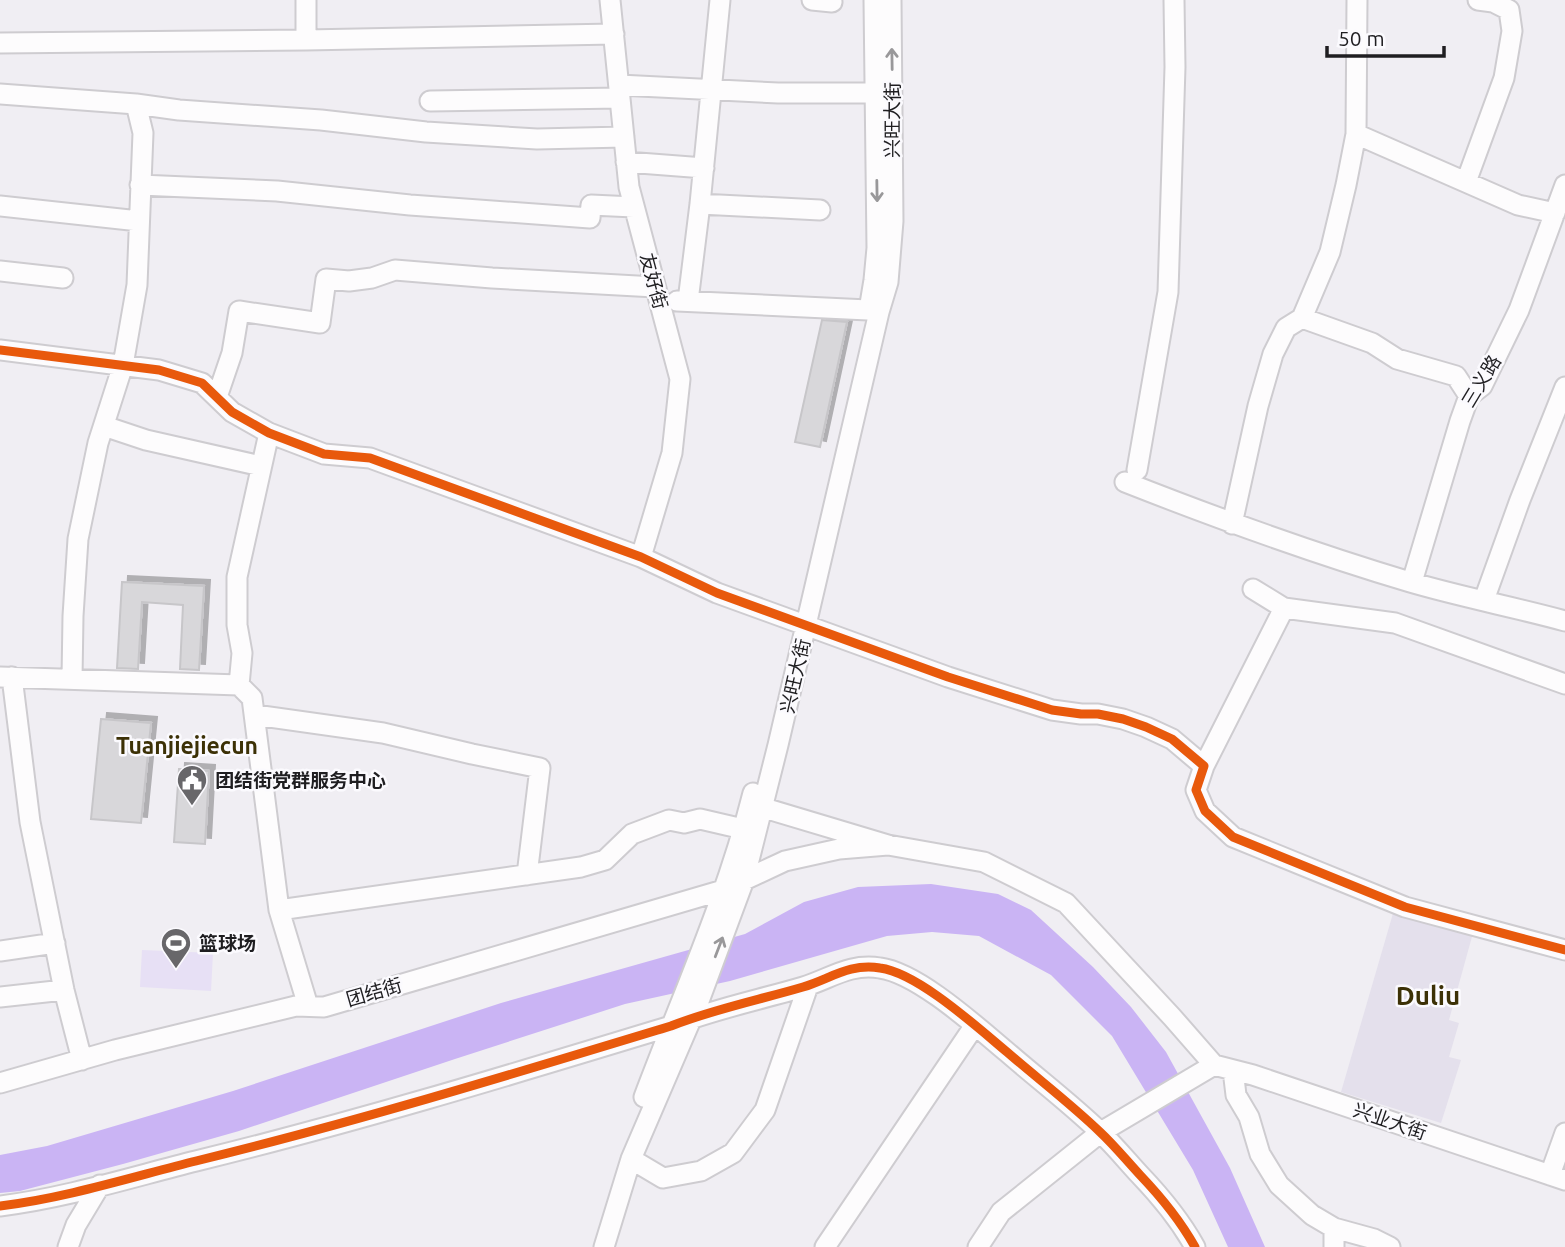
<svg xmlns="http://www.w3.org/2000/svg" width="1565" height="1247" font-family="Ubuntu,'Noto Sans SC',sans-serif">
	<style>
		.built { fill: #e4e0ec }
		.green { fill: #e7e0f5 }
		.water { fill: #cab4f4 }
		.building { fill: #d8d7da; stroke: #c7c6c9; stroke-width: 2; filter: url(#shadow) }
		.lines { fill: none; stroke-linecap: round; stroke-linejoin: round }
		.minor-casing { stroke: #ceccd0; stroke-width: 23 }
		.minor { stroke: #fdfcfd; stroke-width: 19 }
		.cycleway-casing { stroke: #fbfafe; stroke-width: 13 }
		.cycleway { stroke: #e8590c; stroke-width: 9 }
		.oneway { stroke: #99989a }
		.labels { text-anchor: middle; dominant-baseline: central; stroke-width: 5; stroke-linejoin: round; paint-order: stroke }
		.street-label { font-size: 19px; fill: #1f1e21; stroke: #fbfafe }
		.poi-label { font-size: 19px; font-weight: bold; fill: #1f1e21; stroke: #fbfafe; text-anchor: start }
		.quarter-label { font-size: 23px; font-weight: bold; fill: #3c3106; stroke: #fbfafe }
		.district-label { font-size: 26px; font-weight: bold; fill: #3c3106; stroke: #fbfafe }
	</style>
	<defs>
		<filter id="shadow"><feDropShadow dx="6" dy="-6" stdDeviation="0" flood-color="#0004"/></filter>
	</defs>
	<rect width="100%" height="100%" fill="#f0eef3"/>
	<path class="built" d="M1394,910L1473,933L1449,1020L1459,1023L1449,1057L1461,1060L1441,1123L1341,1092Z"/>
	<path class="green" d="M142,950L213,953L211,991L140,987Z"/>
	<path class="water" d="M931,884L998,894L1031,910L1093,967L1131,1007L1166,1052L1230,1168L1265,1247H1228L1193,1170L1112,1036L1051,975L979,936L932,932L887,936L730,981L625,1004L455,1059L239,1131L123,1164L20,1191L0,1193V1155L47,1146L233,1091L501,1003L745,934L804,902L858,887Z"/>
	<path class="building" d="M822,320L847,322L820,447L795,442Z
		M122,582L204,586L199,670L180,669L183,605L142,602L138,669L117,668Z
		M101,719L151,723L141,823L91,819Z
		M179,769L209,771L205,844L174,842Z"/>
	<g class="lines">
		<g class="minor-casing">
			<path id="minor" d="M610,0L629,187L680,379L672,453L641,557
				M812,0L832,2
				M306,40V0
				M0,43L306,40L614,34
				M619,85L778,93H888
				M0,94L136,104L179,110L321,120L426,132L537,139L624,137
				M430,101L620,98
				M1356,134L1518,205L1555,213
				M626,162L704,168
				M1466,182L1504,78L1512,31L1509,10L1493,2L1478,0
				M140,185L277,191L410,205L590,218L591,205L634,207
				M700,204L820,210
				M0,206L139,221
				M0,271L63,278
				M677,301L868,310L879,312
				M688,301L700,204L720,0
				M870,304L874,280L877,248L874,0
				M1302,318L1372,343L1397,359L1456,376L1469,396
				M0,350L159,370L202,383L232,412L269,433L324,454L370,458L641,557L717,593L948,677L1052,710L1081,714H1098L1123,719L1146,727L1172,739L1204,766L1196,790L1205,811L1233,837L1405,907L1565,950
				M217,397L232,353L239,311L320,323L326,279L349,281L372,278L395,270L492,278L655,287
				M104,426L146,440L261,466
				M1137,470L1168,292L1175,67L1174,0
				M1125,482C1219,519 1313,553 1410,582C1461,597 1514,607 1565,621
				M1232,524L1258,406L1273,354L1286,328L1302,318L1330,252L1346,185L1356,134L1357,0
				M1412,582L1460,421L1469,396L1482,386L1519,310L1565,185
				M1253,589L1284,608L1395,623L1565,684
				M1484,600L1520,500L1565,387
				M0,677L239,685L252,698L279,910L308,1006
				M12,677L30,822L64,990L82,1060
				M72,679L73,616L78,539L98,443L123,365L137,285L143,133L136,104
				M239,685L242,653L237,625V577L269,433
				M255,715L383,733L472,754L540,768L527,875
				M1204,766L1284,608
				M751,804L888,845L984,862L1066,903L1172,1017L1214,1065
				M279,910L581,867L605,860L632,834L669,820L684,823L700,819L756,832
				M0,951L55,943
				M0,997L64,990
				M1214,1065L1253,1075L1565,1180
				M1233,1070L1236,1095L1249,1117L1260,1154L1279,1185L1312,1215L1334,1228V1247
				M0,1083L115,1050L296,1006L324,1007L723,890L785,861L839,849L888,845
				M644,1097C682,996 727,897 753,793
				M631,1159L663,1178L701,1171L733,1153L765,1110L808,986
				M1550,1175L1565,1133
				M0,1206C66,1198 132,1177 196,1161C356,1122 513,1074 671,1026C714,1009 759,1000 803,987C830,979 849,963 880,968C918,973 977,1027 1007,1052C1038,1079 1071,1104 1100,1132C1114,1145 1127,1161 1140,1175C1161,1197 1180,1220 1195,1247
				M1334,1228L1374,1239L1390,1247
				M68,1247L76,1225L100,1185
				M604,1247L631,1159L699,1001L744,880L778,745L879,312L888,282L893,221L891,0
				M825,1247L975,1025
				M978,1247L1001,1212L1101,1132L1214,1065"/>
		</g>
		<use href="#minor" class="minor"/>
		<g class="cycleway-casing">
			<path id="cycleway" d="M0,350L159,370L202,383L232,412L269,433L324,454L370,458L641,557L717,593L948,677L1052,710L1081,714H1098L1123,719L1146,727L1172,739L1204,766L1196,790L1205,811L1233,837L1405,907L1565,950
				M0,1206C66,1198 132,1177 196,1161C356,1122 513,1074 671,1026C714,1009 759,1000 803,987C830,979 849,963 880,968C918,973 977,1027 1007,1052C1038,1079 1071,1104 1100,1132C1114,1145 1127,1161 1140,1175C1161,1197 1180,1220 1195,1247"/>
		</g>
		<use href="#cycleway" class="cycleway"/>
	</g>
	<defs><path id="oneway-shaft" d="M-6 0H5M1.5-3L5.5 0L1.5 3" fill="none" stroke-width="1.6" stroke-linecap="round" stroke-linejoin="round" transform="scale(1.75)"/></defs>
	<g class="oneway">
		<use href="#oneway-shaft" transform="translate(892 59) rotate(-91)"/>
		<use href="#oneway-shaft" transform="translate(877 191) rotate(89)"/>
		<use href="#oneway-shaft" transform="translate(719 947) rotate(-69)"/>
	</g>
	<defs>
		<g id="civic-pin" transform="scale(1.575)"><path d="M0 17L-7.5 6A9.5 9.5 0 1 1 7.5 6Z" fill="#68676a" stroke="#fbfafe"/><path d="M-.6-6.5H3V-4.5H.6V-3L4-1V1h2V6H-6V1h2V-1L-.6-3ZM-1.2 2.5V6h2.4V2.5Z" fill="#fff"/></g>
		<g id="stadium-pin" transform="scale(1.575)"><path d="M0 17L-7.5 6A9.5 9.5 0 1 1 7.5 6Z" fill="#68676a" stroke="#fbfafe"/><path d="M0-5a6.5 5 0 1 0 0 10a6.5 5 0 1 0 0-10ZM-3.5-1.8h7v3.6h-7Z" fill="#fff"/></g>
	</defs>
	<g fill-rule="evenodd">
		<use href="#civic-pin" x="192" y="780"/>
		<use href="#stadium-pin" x="176" y="943"/>
	</g>
	<g class="labels">
		<g class="street-label">
			<text transform="translate(892 120) rotate(-90)">兴旺大街</text>
			<text transform="translate(654 281) rotate(75)">友好街</text>
			<text transform="translate(1481 381) rotate(-59)">三义路</text>
			<text transform="translate(795 676) rotate(-77)">兴旺大街</text>
			<text transform="translate(374 992) rotate(-16)">团结街</text>
			<text transform="translate(1390 1121) rotate(19)">兴业大街</text>
		</g>
		<g class="poi-label">
			<text x="215" y="780">团结街党群服务中心</text>
			<text x="199" y="943">篮球场</text>
		</g>
		<g class="quarter-label">
			<text x="187" y="745">Tuanjiejiecun</text>
		</g>
		<g class="district-label">
			<text x="1428" y="995">Duliu</text>
		</g>
	</g>
	<path d="M1327 46v10h117v-10" fill="none" stroke="#1f1e21" stroke-width="3.5"/>
	<text x="1338" y="46" font-size="21" fill="#1f1e21" stroke="#fbfafe" stroke-width="5" paint-order="stroke">50 m</text>
</svg>
